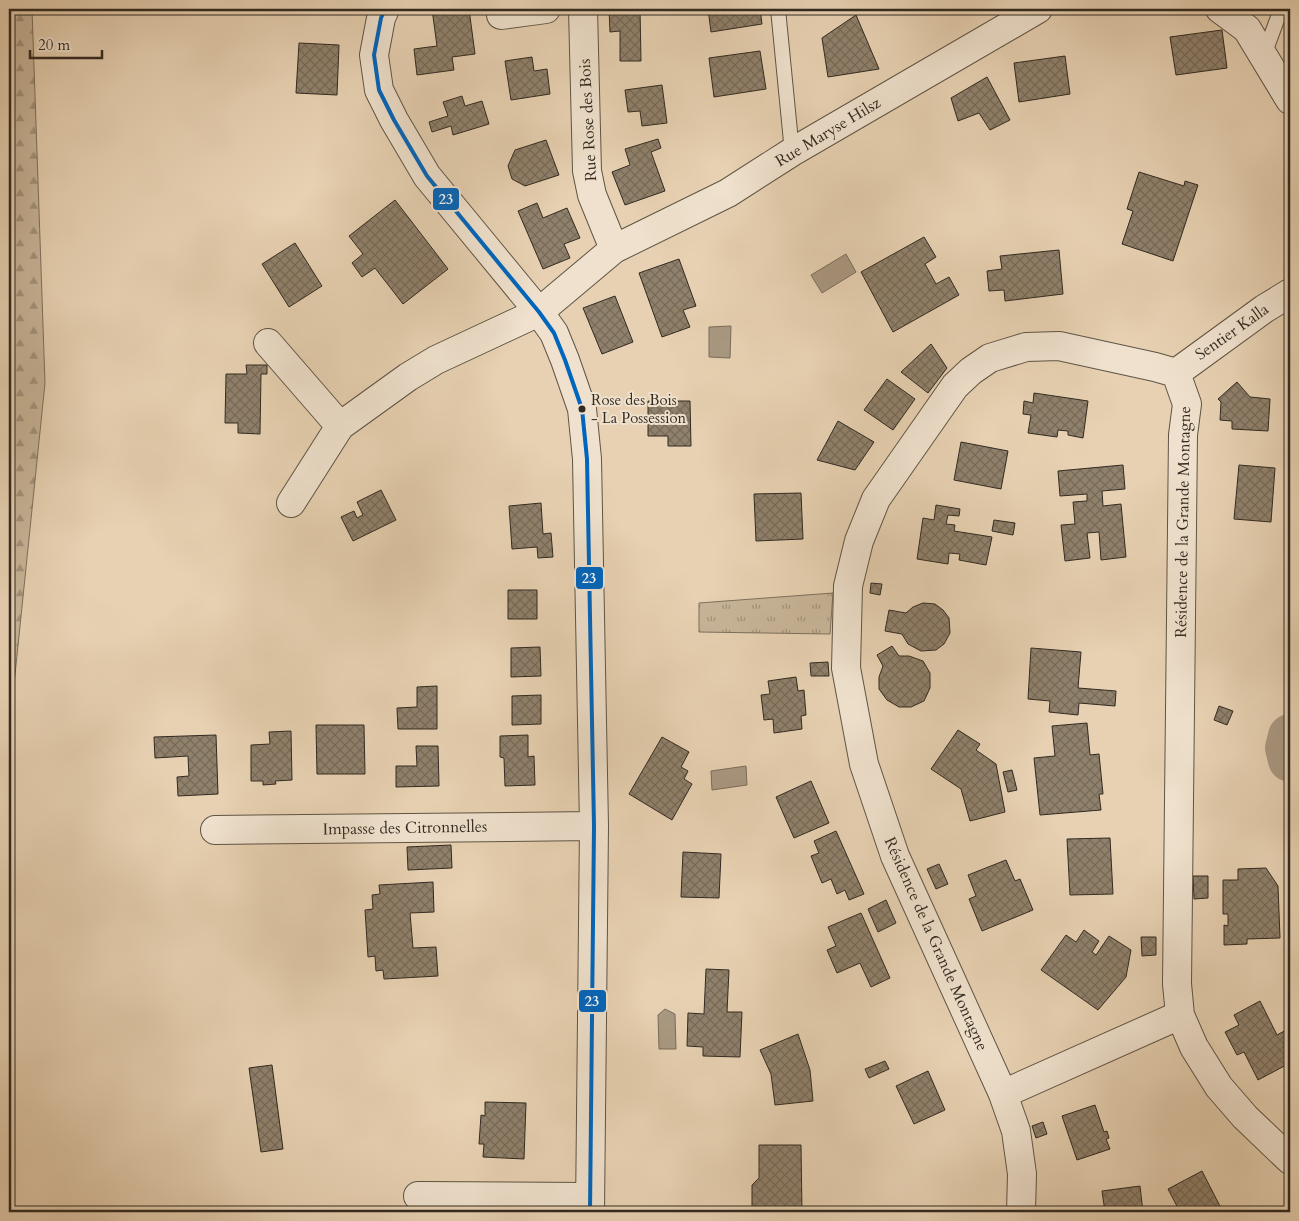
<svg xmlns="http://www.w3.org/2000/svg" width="1299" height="1221" font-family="Cardo,serif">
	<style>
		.grass { fill: url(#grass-tufts); stroke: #7d705d }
		.forest { fill: url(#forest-firs); stroke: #7d705d }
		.water { fill: #a99881; stroke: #796c5b }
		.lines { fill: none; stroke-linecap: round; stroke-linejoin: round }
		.river { stroke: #a99881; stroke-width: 44 }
		.building { fill: url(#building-cross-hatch); stroke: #322a21 }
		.lane-casing { stroke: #5f5445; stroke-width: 16 }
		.street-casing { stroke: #5f5445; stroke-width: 30 }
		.lane { stroke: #efe1cd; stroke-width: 14 }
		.street { stroke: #efe1cd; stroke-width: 28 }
		.bus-1-casing { stroke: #efe1cd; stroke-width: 8 }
		.bus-1 { stroke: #0065bd; stroke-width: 4 }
		.bus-dot { fill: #322a21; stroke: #efe1cd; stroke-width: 2 }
		.labels { text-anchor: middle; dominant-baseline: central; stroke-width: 4; stroke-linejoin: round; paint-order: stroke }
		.bus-label { font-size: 15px; fill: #322a21; stroke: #efe1cd; text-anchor: start }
		.street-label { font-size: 16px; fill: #322a21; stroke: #efe1cd }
		.line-badge { stroke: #efe1cd; stroke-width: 2 }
		.badge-label { font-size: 14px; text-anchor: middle; font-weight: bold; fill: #fff }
	</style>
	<defs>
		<pattern id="grass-tufts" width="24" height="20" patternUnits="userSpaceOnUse" patternTransform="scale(1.25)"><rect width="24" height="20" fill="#c8b599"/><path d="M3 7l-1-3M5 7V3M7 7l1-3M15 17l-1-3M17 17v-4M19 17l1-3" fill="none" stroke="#a3937c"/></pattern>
		<pattern id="forest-firs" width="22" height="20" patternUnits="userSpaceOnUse" patternTransform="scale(1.25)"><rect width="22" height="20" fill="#c8b599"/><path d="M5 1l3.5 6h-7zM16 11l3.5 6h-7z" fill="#a3937c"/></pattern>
		<pattern id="building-cross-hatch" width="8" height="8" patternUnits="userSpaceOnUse" patternTransform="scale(1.25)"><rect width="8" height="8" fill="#90816c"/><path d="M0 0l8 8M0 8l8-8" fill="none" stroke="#766a58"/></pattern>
	</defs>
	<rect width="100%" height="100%" fill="#e7d1b2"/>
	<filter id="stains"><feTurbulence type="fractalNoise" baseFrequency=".004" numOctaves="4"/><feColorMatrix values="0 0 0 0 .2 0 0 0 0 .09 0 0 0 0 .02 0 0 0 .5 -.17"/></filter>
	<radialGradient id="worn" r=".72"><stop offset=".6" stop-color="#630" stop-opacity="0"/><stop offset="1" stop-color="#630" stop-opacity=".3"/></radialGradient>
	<path class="grass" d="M833,593L830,634L699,632V603Z"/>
	<path class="forest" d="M9,9H32L45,383L9,733Z"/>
	<path class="water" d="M846,254L856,272L822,293L811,275Z
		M731,326L730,358L709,357V327Z
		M746,766L747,785L712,790L711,771Z
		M665,1009L675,1014L676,1049H659L658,1015Z"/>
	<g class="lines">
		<path class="river" d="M1290,736L1287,748L1290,760"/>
	</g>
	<path class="building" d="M432,9H469L475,54L452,57L454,70L417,75L414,49L437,46Z
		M609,9H640L641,61H620V31L610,32Z
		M708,9H760L762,24L711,32Z
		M856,15L879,69L828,77L822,38Z
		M1222,30L1227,68L1176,75L1170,37Z
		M299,43L339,45L337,95L296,93Z
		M760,51L766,89L714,97L709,58Z
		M1065,56L1070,94L1019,102L1014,63Z
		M532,57L534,71L547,69L550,94L511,100L505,61Z
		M987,77L1010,120L990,130L979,113L958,121L951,98Z
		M662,85L667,123L642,126L640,111L628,112L625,90Z
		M462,96L465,106L482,101L489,124L453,135L451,126L432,132L429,122L448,116L443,102Z
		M658,139L661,148L651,152L665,191L625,205L612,172L630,165L625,149Z
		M546,140L559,175L525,186L512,179L508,166L515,150Z
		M1139,172L1184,186L1185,181L1198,185L1173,261L1122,244L1133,211L1127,209Z
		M395,200L448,269L403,304L375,268L362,277L352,263L363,254L349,236Z
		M537,203L543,218L567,208L580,238L564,244L570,258L543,269L518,211Z
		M924,237L936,257L925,264L936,284L949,277L959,295L893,332L861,272Z
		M295,243L322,286L289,307L262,264Z
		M1059,250L1063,294L1005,301L1004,290L989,291L987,271L1002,269L1000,256Z
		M679,259L696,306L683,310L690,327L662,337L639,273Z
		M615,296L633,342L602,354L583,308Z
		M931,344L947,368L928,393L901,372Z
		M246,365H267V374H261L260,434L238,433V423H225L226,374H247Z
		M887,379L915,399L893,430L864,410Z
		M1237,382L1250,397L1270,399L1268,431L1232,429V421L1220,420L1221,402L1218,399Z
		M1034,393L1088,401L1083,438L1068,435V431L1058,430L1057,437L1028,433L1031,415L1023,414L1024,401L1033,403Z
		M648,401H690L691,446H668V436H648Z
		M838,421L874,442L855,470L817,460Z
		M961,442L1008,451L1001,489L954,480Z
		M1123,465L1125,489L1102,491L1103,506L1121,504L1126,557L1101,560L1099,532L1087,533L1090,558L1065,561L1061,525L1075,524L1073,502L1087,501V494L1060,496L1058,471Z
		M1239,465L1275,468L1271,522L1234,519Z
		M381,490L396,520L353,541L341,517L354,511L357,518L363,515L357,502Z
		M801,493L803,539L756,541L754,494Z
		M541,503L543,534L551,533L553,557L538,558L537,547L512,549L509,506Z
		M936,505L960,509L959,516L948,515L946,524L955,525L954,531L992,537L986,565L959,560L960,554L949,553L948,564L917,559L923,518L934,520Z
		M994,520L1015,523L1013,535L992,531Z
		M871,583L882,584L880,595L870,593Z
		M508,590H537V619H508Z
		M923,603L935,604L943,610L949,618L950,633L944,644L936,650L921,651L908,644L902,634L885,631L889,610L906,613L913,607Z
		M892,646L899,656H909L923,661L930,673V688L924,701L911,707H899L887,700L879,689V677L883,666L877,655Z
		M540,647L541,676L511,677V648Z
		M1031,648L1081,652L1078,688L1116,691L1115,706L1079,703L1078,715L1049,712L1050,701L1028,699Z
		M828,662L829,676H811L810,663Z
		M796,677L798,691L804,690L806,715L801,716L802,729L774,733L773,719L764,720L761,695L770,694L768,681Z
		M437,686V729H398L397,708L417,707V687Z
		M541,695V724L512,725V696Z
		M1219,706L1233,711L1227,725L1214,720Z
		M1087,723L1090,755L1099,754L1103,794H1099L1101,810L1040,815L1034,758L1055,756L1052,726Z
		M316,725H364L365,774H317Z
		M958,730L980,744L976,750L996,764L1005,812L970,821L961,789L931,769Z
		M291,731L292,780L275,781L276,784L263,785V781H251V745L270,744L269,732Z
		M216,735L218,794L178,796L177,777L189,776L188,756L155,758L154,737Z
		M528,735V757L534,756L535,785L505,786L504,758L500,757V736Z
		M662,737L689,752L681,767L688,771L684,779L692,784L672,820L629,794Z
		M416,746H438L439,786L396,787V766H417Z
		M1012,770L1017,790L1008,792L1003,772Z
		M811,781L829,823L794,838L776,797Z
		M836,831L864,894L849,900L845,890L837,894L831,879L822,883L811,856L819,853L814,841Z
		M1110,838L1113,894L1070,895L1067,839Z
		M451,845L452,868L408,870L407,847Z
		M683,852L721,854L719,898L681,897Z
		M1006,860L1015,881L1020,879L1033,910L982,931L969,899L976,896L968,875Z
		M939,864L948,884L936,889L927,869Z
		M1266,868L1278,886L1280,938L1247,939V944L1224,945V925L1228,926V914H1223V880H1238V869Z
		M1193,876H1208V898L1194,899Z
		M433,882L434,912L410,913L413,948L436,947L438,976L384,979L383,970L376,971L375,956L368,957L365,910L373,909L372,895L380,894L379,885Z
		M886,900L896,923L878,932L868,909Z
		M861,913L890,978L871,987L860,963L837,973L827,950L836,946L828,927Z
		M1084,930L1099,941L1092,952L1096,955L1109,936L1131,950L1126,977L1098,1010L1041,970L1066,935L1076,942Z
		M1141,937H1156V955L1142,956Z
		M706,969L729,970L727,1012H742L740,1057L703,1056V1047L687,1046L688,1013L704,1014Z
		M1260,1001L1277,1035L1290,1028V1063L1258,1080L1244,1052L1237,1055L1225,1032L1239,1025L1234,1015Z
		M798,1034L810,1070L813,1101L775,1105L771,1074L760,1050Z
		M885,1061L889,1069L869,1078L865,1069Z
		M272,1065L283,1149L261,1152L249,1068Z
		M928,1071L945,1110L914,1124L896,1086Z
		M485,1102L526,1103L524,1159L483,1157L484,1144H479L481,1115L485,1116Z
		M1095,1105L1104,1132L1107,1131L1109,1138L1106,1139L1110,1149L1077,1160L1062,1116Z
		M1043,1122L1047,1134L1036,1138L1032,1126Z
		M759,1145H801L802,1212H752V1185L759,1178Z
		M1202,1171L1223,1212H1180L1168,1189Z
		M1140,1186L1143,1212H1105L1102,1191Z"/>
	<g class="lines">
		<g class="lane-casing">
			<path id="lane" d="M778,9L792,152
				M1264,55L1281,9"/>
		</g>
		<g class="street-casing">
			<path id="street" d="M385,9L381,18L374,55L379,90L394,120L427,176L539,312L554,333L565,360L582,409L587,459L594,826L590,1212
				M1220,9L1247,29L1290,100
				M501,15L546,9
				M614,249L728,193L792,152L1038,9
				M268,343L340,426
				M1176,373L1264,309L1290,293
				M291,503L340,426L408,377L436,360L539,312L614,249L592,195L587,171L583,9
				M215,830L594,826
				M1003,1094L1180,1015
				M418,1196L589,1197
				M1021,1212L1022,1174L1016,1131L1003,1094L895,856L864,764L846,668L848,586L859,541L876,499L955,386L971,371L990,358L1026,347L1059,346L1155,367L1176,373L1187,404L1183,435L1177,984L1180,1015L1194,1047L1219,1087L1245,1117L1290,1160"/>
		</g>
		<use href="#lane" class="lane"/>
		<use href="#street" class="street"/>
		<g class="bus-1-casing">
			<path id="bus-1" d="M385,9L381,18L374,55L379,90L394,120L427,176L539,312L554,333L565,360L582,409L587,459L594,826L590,1212"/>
		</g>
		<use href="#bus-1" class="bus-1"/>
	</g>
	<circle class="bus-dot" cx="582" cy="409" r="4.5"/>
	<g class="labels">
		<g class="bus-label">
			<text x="591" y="400">Rose des Bois<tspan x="591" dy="18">- La Possession</tspan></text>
		</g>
		<g class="street-label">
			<text transform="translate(588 120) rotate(-93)">Rue Rose des Bois</text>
			<text transform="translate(828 132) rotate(-31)">Rue Maryse Hilsz</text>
			<text transform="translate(1232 332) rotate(-35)">Sentier Kalla</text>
			<text transform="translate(1183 522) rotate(-89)">Résidence de la Grande Montagne</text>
			<text transform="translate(405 828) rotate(-1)">Impasse des Citronnelles</text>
			<text transform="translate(936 944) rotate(66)">Résidence de la Grande Montagne</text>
		</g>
	</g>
	<g class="line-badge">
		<rect x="432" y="187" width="28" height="24" rx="5" fill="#0065bd"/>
		<rect x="575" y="566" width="29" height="24" rx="5" fill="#0065bd"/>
		<rect x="578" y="989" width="29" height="24" rx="5" fill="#0065bd"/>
	</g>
	<g class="badge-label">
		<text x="446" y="204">23</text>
		<text x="589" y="583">23</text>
		<text x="592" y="1006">23</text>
	</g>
	<rect width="1299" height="1221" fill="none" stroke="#e7d1b2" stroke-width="30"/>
	<rect x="10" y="10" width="1279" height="1201" fill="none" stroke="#322a21" stroke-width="2.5"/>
	<rect x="15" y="15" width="1269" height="1191" fill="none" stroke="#322a21"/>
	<path d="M30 50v8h72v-8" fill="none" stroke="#322a21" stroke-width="2.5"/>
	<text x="38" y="50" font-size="15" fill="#322a21" stroke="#efe1cd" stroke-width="4" paint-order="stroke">20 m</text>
	<rect width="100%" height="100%" filter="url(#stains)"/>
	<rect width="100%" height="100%" fill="url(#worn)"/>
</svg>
